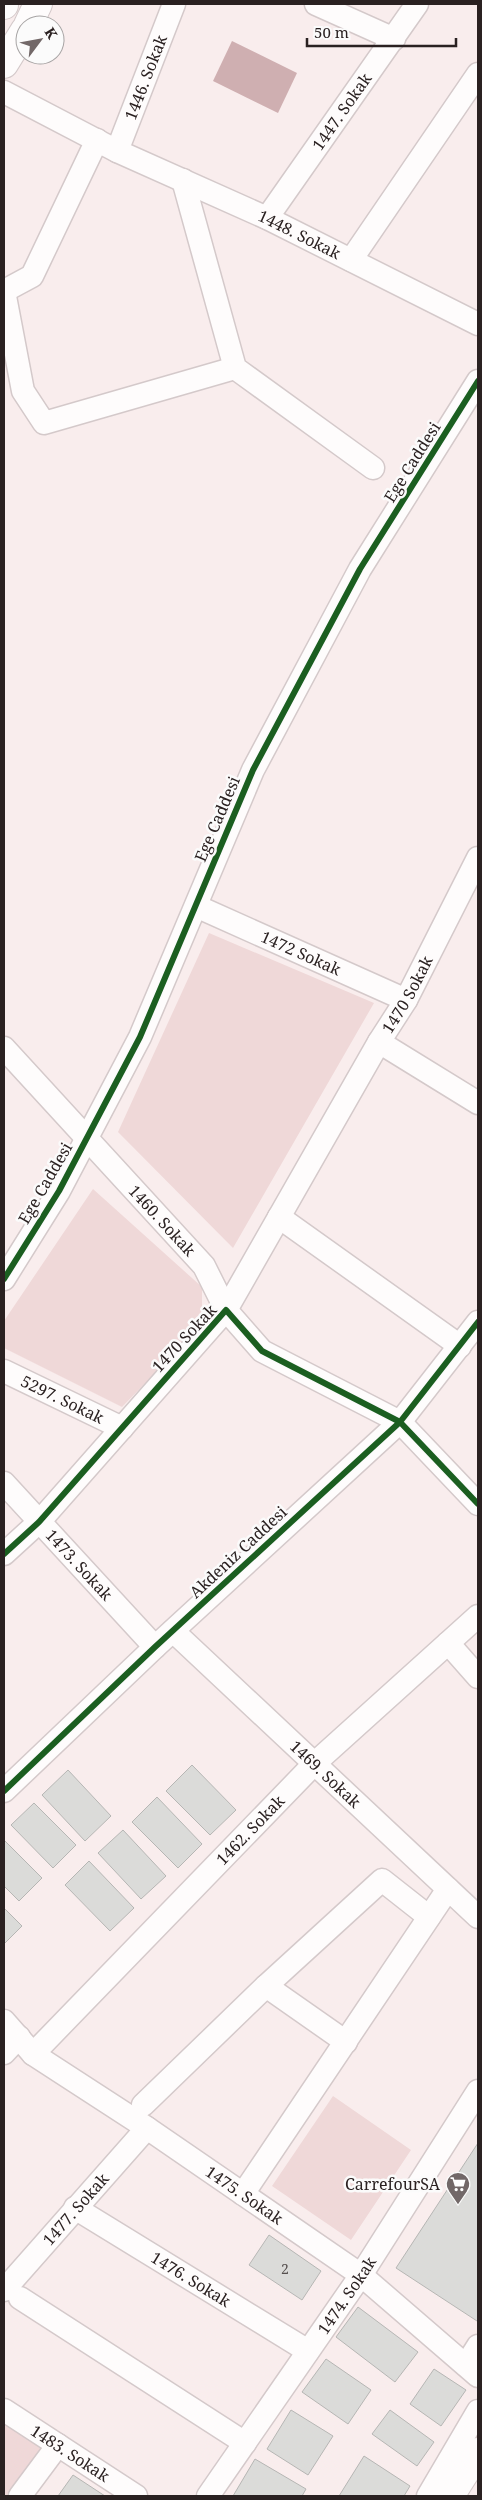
<svg xmlns="http://www.w3.org/2000/svg" width="482" height="2500" font-family="'Noto Serif',serif">
	<style>
		.green { fill: #efd8d8 }
		.water { fill: #cfafb1 }
		.building { fill: #dbdbd9; stroke: #b6b6b4 }
		.lines { fill: none; stroke-linecap: round; stroke-linejoin: round }
		.minor-casing { stroke: #d4c9ca; stroke-width: 25 }
		.major-casing { stroke: #d4c9ca; stroke-width: 30 }
		.minor { stroke: #fefcfc; stroke-width: 22 }
		.major { stroke: #fefcfc; stroke-width: 28 }
		.cycleway-casing { stroke: #fbfbfb; stroke-width: 9 }
		.cycleway { stroke: #1b5e20; stroke-width: 6 }
		.labels { text-anchor: middle; dominant-baseline: central; stroke-width: 5; stroke-linejoin: round; paint-order: stroke }
		.number-label { font-size: 14px; fill: #56504f }
		.street-label { font-size: 16px; fill: #2a2121; stroke: #fbfbfb }
		.poi-label { font-size: 16px; fill: #2a2121; stroke: #fbfbfb; text-anchor: end }
	</style>
	<rect width="100%" height="100%" fill="#f9eded"/>
	<path class="green" d="M209,933L374,1003L233,1248L118,1132Z
		M93,1189L202,1287V1309L196,1331L122,1407L4,1348V1321Z
		M333,2096L411,2150L351,2240L272,2186Z
		M4,2410L58,2445L20,2496H4Z"/>
	<path class="water" d="M232,41L297,73L278,113L213,81Z"/>
	<path class="building" d="M192,1765L236,1810L210,1835L166,1791Z
		M68,1770L111,1816L85,1841L42,1795Z
		M157,1797L202,1844L178,1868L132,1822Z
		M34,1803L76,1845L53,1868L11,1825Z
		M123,1830L166,1876L141,1899L98,1853Z
		M4,1840L42,1878L19,1901L4,1886Z
		M89,1861L134,1908L110,1931L65,1885Z
		M4,1908L22,1926L4,1944Z
		M478,2143V2319L477,2321L396,2268Z
		M269,2235L321,2271L302,2300L249,2265Z
		M358,2307L418,2352L395,2382L336,2337Z
		M326,2359L371,2390L348,2424L302,2392Z
		M434,2369L466,2390L441,2426L410,2404Z
		M291,2410L333,2436L308,2475L267,2449Z
		M390,2410L434,2442L417,2466L372,2434Z
		M364,2456L410,2486L404,2496H339Z
		M255,2459L306,2489L302,2496H233Z
		M73,2475L105,2496H58Z"/>
	<g class="lines">
		<g class="minor-casing">
			<g id="minor">
				<path d="M316,4L394,39"/>
				<path id="s1" d="M4,92L117,151L267,218L478,324"/>
				<path id="s2" d="M117,151L174,4"/>
				<path d="M183,180L235,368L373,468"/>
				<path id="s3" d="M267,218L417,4"/>
				<path d="M351,260L478,74"/>
				<path d="M4,291L23,391L44,423L235,368"/>
				<path d="M4,291L32,276L97,140"/>
				<path id="s4" d="M196,906L406,1000"/>
				<path d="M379,1042L478,1103"/>
				<path id="s5" d="M4,1048L204,1266L226,1310"/>
				<path d="M279,1217L460,1346"/>
				<path d="M4,1279L59,1191L140,1037L253,770L360,569L478,381"/>
				<path id="s6" d="M226,1310L379,1042L406,1000L478,858"/>
				<path id="s7" d="M4,1371L122,1428"/>
				<path id="s8" d="M4,1483L155,1647"/>
				<path d="M4,1554L39,1522L226,1310L262,1351L400,1422L478,1504"/>
				<path id="s9" d="M173,1631L478,1917"/>
				<path d="M448,1643L478,1677"/>
				<path d="M4,1791L155,1647L400,1422L478,1322"/>
				<path d="M266,1986L346,2042"/>
				<path id="s10" d="M4,2021L33,2054L147,2128L361,2275L478,2376"/>
				<path d="M4,2053L19,2037"/>
				<path id="s11" d="M33,2054L315,1763L478,1616"/>
				<path d="M143,2105L266,1986L382,1880L429,1917"/>
				<path d="M243,2194L448,1889"/>
				<path id="s12" d="M75,2208L308,2351"/>
				<path id="s13" d="M4,2290L147,2128"/>
				<path d="M20,2298L245,2443"/>
				<path d="M466,2365L478,2346"/>
				<path id="s14" d="M4,2410L136,2496"/>
				<path d="M20,2496L58,2445"/>
				<path id="s15" d="M208,2496L361,2275L478,2091"/>
				<path d="M428,2496L478,2411"/>
			</g>
		</g>
		<g class="major-casing">
			<path id="major" d="M4,5V4
				M28,25L38,4
				M4,64L25,30
				M450,2496L478,2452"/>
		</g>
		<use href="#minor" class="minor"/>
		<use href="#major" class="major"/>
		<g class="cycleway-casing">
			<path id="cycleway" d="M4,1279L59,1191L140,1037L253,770L360,569L478,381
				M4,1554L39,1522L226,1310L262,1351L400,1422L478,1504
				M4,1791L155,1647L400,1422L478,1322"/>
		</g>
		<use href="#cycleway" class="cycleway"/>
	</g>
	<defs>
		<g id="supermarket-pin" transform="scale(1.25)"><path d="M0 17L-7.5 6A9.5 9.5 0 1 1 7.5 6Z" fill="#726868" stroke="#fbfbfb"/><path d="M-6-5.5h2.5l.6 2H6L4.5 2H-2.5L-4.4-4H-6ZM-1.5 3.2a1.3 1.3 0 1 0 .1 0ZM3 3.2a1.3 1.3 0 1 0 .1 0Z" fill="#fff"/></g>
	</defs>
	<g fill-rule="evenodd">
		<use href="#supermarket-pin" x="458" y="2184"/>
	</g>
	<g class="labels">
		<g class="number-label">
			<text x="285" y="2268">2</text>
		</g>
		<g class="street-label">
			<text stroke="none"><textPath href="#s2" startOffset="79">1446. Sokak</textPath></text>
			<text stroke="none"><textPath href="#s3" startOffset="130">1447. Sokak</textPath></text>
			<text stroke="none"><textPath href="#s1" startOffset="328">1448. Sokak</textPath></text>
			<text transform="translate(412 462) rotate(-58)">Ege Caddesi</text>
			<text transform="translate(217 819) rotate(-67)">Ege Caddesi</text>
			<text stroke="none"><textPath href="#s4" startOffset="115">1472 Sokak</textPath></text>
			<text stroke="none"><textPath href="#s6" startOffset="364">1470 Sokak</textPath></text>
			<text transform="translate(45 1183) rotate(-60)">Ege Caddesi</text>
			<text stroke="none"><textPath href="#s5" startOffset="234">1460. Sokak</textPath></text>
			<text transform="translate(184 1338) rotate(-47)">1470 Sokak</text>
			<text stroke="none"><textPath href="#s7" startOffset="65">5297. Sokak</textPath></text>
			<text transform="translate(238 1552) rotate(-43)">Akdeniz Caddesi</text>
			<text stroke="none"><textPath href="#s8" startOffset="111">1473. Sokak</textPath></text>
			<text stroke="none"><textPath href="#s9" startOffset="209">1469. Sokak</textPath></text>
			<text stroke="none"><textPath href="#s11" startOffset="312">1462. Sokak</textPath></text>
			<text stroke="none"><textPath href="#s10" startOffset="298">1475. Sokak</textPath></text>
			<text stroke="none"><textPath href="#s13" startOffset="108">1477. Sokak</textPath></text>
			<text stroke="none"><textPath href="#s12" startOffset="136">1476. Sokak</textPath></text>
			<text stroke="none"><textPath href="#s15" startOffset="244">1474. Sokak</textPath></text>
			<text stroke="none"><textPath href="#s14" startOffset="79">1483. Sokak</textPath></text>
		</g>
		<g class="poi-label">
			<text x="440" y="2184">CarrefourSA</text>
		</g>
	</g>
	<rect width="482" height="2500" fill="none" stroke="#2a2121" stroke-width="10"/>
	<g transform="translate(40 40) rotate(58)"><circle r="24" fill="#fbfbfb" stroke="#a7a4a4"/>
	<path d="M0-4L9 19L0 12L-9 19Z" fill="#726868"/>
	<text y="-8" font-size="14" font-weight="bold" text-anchor="middle" fill="#2a2121">K</text>
	</g>
	<path d="M307 38v8h149v-8" fill="none" stroke="#2a2121" stroke-width="2.5"/>
	<text x="314" y="38" font-size="15" fill="#2a2121" stroke="#fbfbfb" stroke-width="4" paint-order="stroke">50 m</text>
</svg>
